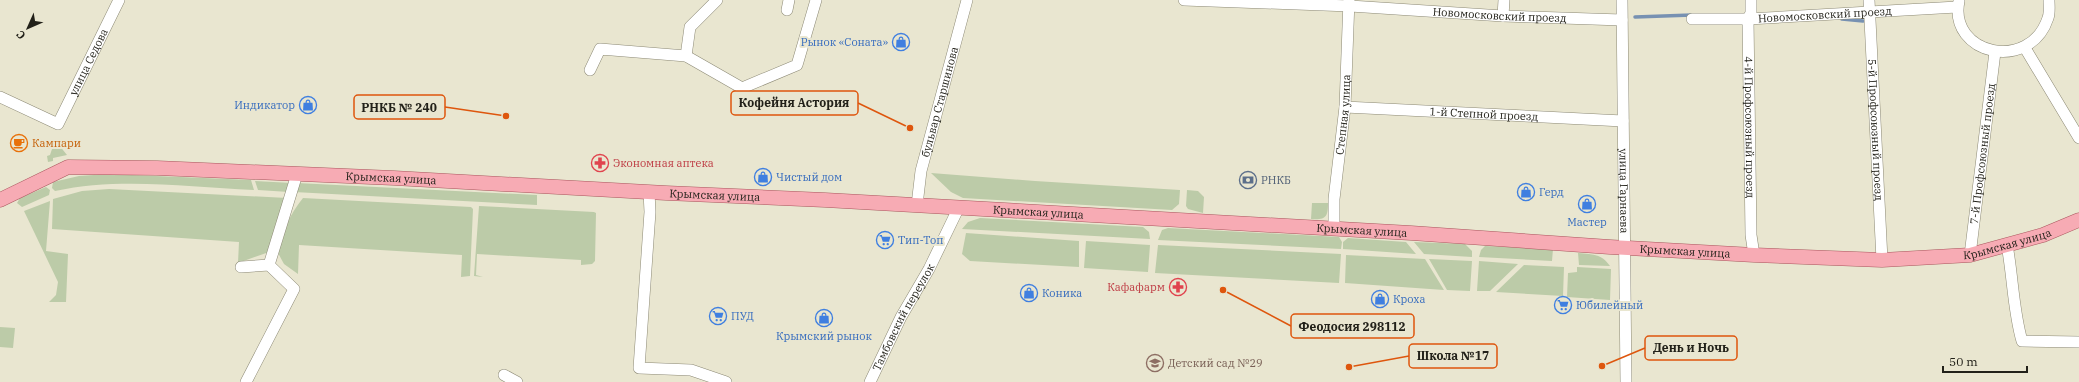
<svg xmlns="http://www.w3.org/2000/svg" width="2079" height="382" font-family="'IBM Plex Serif',serif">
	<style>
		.green { fill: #bccba8 }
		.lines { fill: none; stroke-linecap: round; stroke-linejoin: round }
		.stream { stroke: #7791b2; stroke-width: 3.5 }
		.minor-casing { stroke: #8c8975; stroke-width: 12 }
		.major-casing { stroke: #a9565d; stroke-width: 15 }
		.minor { stroke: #fff; stroke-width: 11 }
		.major { stroke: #f7abb4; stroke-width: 14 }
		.labels { text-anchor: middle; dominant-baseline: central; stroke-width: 4; stroke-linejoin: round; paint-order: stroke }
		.street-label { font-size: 11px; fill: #222119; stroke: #e9e6d0 }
		.shop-label { font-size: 11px; fill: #366cbe; stroke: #e9e6d0; text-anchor: start }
		.food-label { font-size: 11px; fill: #c56008; stroke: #e9e6d0; text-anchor: start }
		.health-label { font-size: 11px; fill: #be3a42; stroke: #e9e6d0; text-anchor: start }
		.service-label { font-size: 11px; fill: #4e5e75; stroke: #e9e6d0; text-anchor: start }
		.education-label { font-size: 11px; fill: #785e54; stroke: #e9e6d0; text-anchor: start }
		.leader { fill: none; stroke: #de560d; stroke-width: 1.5 }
		.callout-dot { fill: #de560d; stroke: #e9e6d0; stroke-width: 1.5 }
		.callout { fill: #e9e6d0; stroke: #de560d; stroke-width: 1.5 }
		.callout-label { font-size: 12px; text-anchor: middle; font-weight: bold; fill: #222119 }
	</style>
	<rect width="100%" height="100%" fill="#e9e6d0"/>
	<path class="green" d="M55,140L67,155L53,158V161L48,162L47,156L50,155Z
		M931,173L1035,181L1180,190L1179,204L1172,210L963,198L951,192Z
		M108,174L251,180L254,190C188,187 119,177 55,191L52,188L53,182L79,176Z
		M255,181L292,183L289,192L258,190Z
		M297,183L537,195V205L294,192Z
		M46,187L50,190L49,195L22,207L17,203L20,198Z
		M109,189L287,198L269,252L238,263L239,242L52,229L53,199L82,191Z
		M1187,190L1198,191L1204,197L1203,213L1188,209L1186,206Z
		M303,198L471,207L473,209L470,276L461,277L462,255L299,245L298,274L284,264L278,253C283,232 289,215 303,198Z
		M50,201L46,251L68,254L66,302H49L56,295L58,282L24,211Z
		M1312,203H1328C1328,217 1326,220 1311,219Z
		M479,206L594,212L596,213L595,261L592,264L581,265V260L477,254L476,275L483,277L474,276Z
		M980,218L1143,227L1149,232L1150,239L962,229L968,222Z
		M1168,228L1339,237L1342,242L1341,249L1158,240L1162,230Z
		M966,233L1079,241V267L970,261L962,254Z
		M1348,238L1406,242L1416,254L1343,249V242Z
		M1086,241L1150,245L1148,272L1084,268Z
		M1414,242L1465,244L1472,251V257L1424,254Z
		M1158,245L1341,254L1339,283L1155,273Z
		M1485,246L1553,249L1552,261L1479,257L1481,250Z
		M1578,253C1592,254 1602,254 1610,266L1579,265Z
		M1346,255L1425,259L1444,290L1345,283Z
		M1429,259L1472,261L1470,291L1447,290Z
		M1479,261L1518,264L1490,291H1477Z
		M1524,265L1564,267L1563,296L1496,292Z
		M1577,267L1611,269L1610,300L1567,297L1568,273L1577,272Z
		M0,327L15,328L13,348L0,347Z"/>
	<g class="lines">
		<path class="stream" d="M1635,17L1692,15
			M1842,19L1863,21"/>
		<g class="minor-casing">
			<g id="minor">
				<path id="s1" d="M1184,0L1350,6L1503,16L1622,20"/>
				<path id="s2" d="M1622,0L1626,382"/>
				<path id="s3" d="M1751,0V13L1748,19L1751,235L1754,255"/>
				<path id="s4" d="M1869,0L1882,260"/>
				<path d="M1959,1C1948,55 2030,73 2048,18C2050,13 2049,6 2049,0"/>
				<path d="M787,10L789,0"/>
				<path d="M1503,16L1504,0"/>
				<path id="s5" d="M1692,19H1748L1957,7"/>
				<path d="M2025,48L2079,138"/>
				<path d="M686,56L690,27L717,0"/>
				<path d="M590,70L600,49L686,56L742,88L797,65L816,0"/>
				<path id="s6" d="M0,97L58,124L119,0"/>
				<path id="s7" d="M1345,107L1623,121"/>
				<path d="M649,192L650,212L639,368L691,370L726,382"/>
				<path id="s8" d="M917,205L921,171L967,0"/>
				<path id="s9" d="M1334,229V199L1345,107L1349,0"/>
				<path d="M2007,245C2013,277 2013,310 2022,341L2079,342"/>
				<path id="s10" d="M1970,255L1995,52"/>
				<path d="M269,265L297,174"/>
				<path d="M241,267L269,265L294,289L246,382"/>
				<path d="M504,375L517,382"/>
				<path id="s11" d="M870,382L901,317L929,269L958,209"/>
			</g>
		</g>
		<g class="major-casing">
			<g id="major">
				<path id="s12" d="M0,200L68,167L157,168L394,178L666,193L825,200L1411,233L1610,247L1754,255L1882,260L1970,255L2043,235L2079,220"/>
			</g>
		</g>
		<use href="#minor" class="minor"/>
		<use href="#major" class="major"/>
	</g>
	<defs>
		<g id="shop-ring" transform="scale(0.9)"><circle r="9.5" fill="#e9e6d0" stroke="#3f7fe0" stroke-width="1.5"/><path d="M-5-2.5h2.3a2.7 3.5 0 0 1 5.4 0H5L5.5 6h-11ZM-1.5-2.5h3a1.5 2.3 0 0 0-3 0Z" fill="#3f7fe0"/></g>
		<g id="cafe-ring" transform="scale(0.9)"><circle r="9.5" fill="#e9e6d0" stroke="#e8710a" stroke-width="1.5"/><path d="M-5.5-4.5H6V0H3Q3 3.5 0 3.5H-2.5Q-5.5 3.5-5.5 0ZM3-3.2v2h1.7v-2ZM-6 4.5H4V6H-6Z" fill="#e8710a"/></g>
		<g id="pharmacy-ring" transform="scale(0.9)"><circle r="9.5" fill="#e9e6d0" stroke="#e0444e" stroke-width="1.5"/><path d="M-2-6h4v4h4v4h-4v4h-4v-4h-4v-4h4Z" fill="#e0444e"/></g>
		<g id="bank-ring" transform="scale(0.9)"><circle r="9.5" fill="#e9e6d0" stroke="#5c6f8a" stroke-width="1.5"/><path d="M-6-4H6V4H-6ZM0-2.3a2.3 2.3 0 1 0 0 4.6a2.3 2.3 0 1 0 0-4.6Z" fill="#5c6f8a"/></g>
		<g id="supermarket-ring" transform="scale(0.9)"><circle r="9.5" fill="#e9e6d0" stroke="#3f7fe0" stroke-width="1.5"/><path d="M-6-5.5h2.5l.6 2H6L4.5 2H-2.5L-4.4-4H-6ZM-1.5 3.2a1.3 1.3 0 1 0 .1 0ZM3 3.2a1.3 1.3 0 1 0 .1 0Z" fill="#3f7fe0"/></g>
		<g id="school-ring" transform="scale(0.9)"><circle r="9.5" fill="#e9e6d0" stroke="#8d6e63" stroke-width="1.5"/><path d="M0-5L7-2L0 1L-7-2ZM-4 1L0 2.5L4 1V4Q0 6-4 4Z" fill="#8d6e63"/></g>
	</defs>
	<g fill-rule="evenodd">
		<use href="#shop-ring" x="901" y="42"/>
		<use href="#shop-ring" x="308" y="105"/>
		<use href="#cafe-ring" x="19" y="143"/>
		<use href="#pharmacy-ring" x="600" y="163"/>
		<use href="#shop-ring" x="763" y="177"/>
		<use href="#bank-ring" x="1248" y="180"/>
		<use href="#shop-ring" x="1526" y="192"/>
		<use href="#shop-ring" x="1587" y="204"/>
		<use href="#supermarket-ring" x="885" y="240"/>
		<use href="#pharmacy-ring" x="1178" y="287"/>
		<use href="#shop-ring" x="1029" y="293"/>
		<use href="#shop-ring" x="1380" y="299"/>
		<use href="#supermarket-ring" x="1563" y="305"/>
		<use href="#supermarket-ring" x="718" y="316"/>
		<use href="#shop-ring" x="824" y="318"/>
		<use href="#school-ring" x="1155" y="363"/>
	</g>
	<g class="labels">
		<g class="street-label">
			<text stroke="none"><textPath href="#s1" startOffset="316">Новомосковский проезд</textPath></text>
			<text stroke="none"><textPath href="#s5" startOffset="133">Новомосковский проезд</textPath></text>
			<text stroke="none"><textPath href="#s6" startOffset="133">улица Седова</textPath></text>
			<text stroke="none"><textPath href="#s8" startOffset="106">бульвар Старшинова</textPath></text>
			<text stroke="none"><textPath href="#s7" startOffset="139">1-й Степной проезд</textPath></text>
			<text stroke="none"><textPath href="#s9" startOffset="115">Степная улица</textPath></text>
			<text stroke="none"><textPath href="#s3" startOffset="128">4-й Профсоюзный проезд</textPath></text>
			<text stroke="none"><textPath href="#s4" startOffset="130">5-й Профсоюзный проезд</textPath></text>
			<text stroke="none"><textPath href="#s10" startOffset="102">7-й Профсоюзный проезд</textPath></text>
			<text stroke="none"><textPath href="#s12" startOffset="399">Крымская улица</textPath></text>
			<text stroke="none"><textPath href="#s2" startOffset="191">улица Гарнаева</textPath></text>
			<text stroke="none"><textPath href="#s12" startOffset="723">Крымская улица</textPath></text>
			<text stroke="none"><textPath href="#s12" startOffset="1047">Крымская улица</textPath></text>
			<text stroke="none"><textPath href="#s12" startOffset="1371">Крымская улица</textPath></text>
			<text stroke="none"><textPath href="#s12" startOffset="2019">Крымская улица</textPath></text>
			<text stroke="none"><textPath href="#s12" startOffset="1695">Крымская улица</textPath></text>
			<text stroke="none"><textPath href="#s11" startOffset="73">Тамбовский переулок</textPath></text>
		</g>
		<g class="shop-label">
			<text x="888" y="42" text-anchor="end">Рынок «Соната»</text>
			<text x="295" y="105" text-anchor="end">Индикатор</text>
			<text x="776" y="177">Чистый дом</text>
			<text x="1539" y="192">Герд</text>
			<text x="1587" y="222" text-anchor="middle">Мастер</text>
			<text x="898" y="240">Тип-Топ</text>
			<text x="1042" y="293">Коника</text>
			<text x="1393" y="299">Кроха</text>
			<text x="1576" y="305">Юбилейный</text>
			<text x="731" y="316">ПУД</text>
			<text x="824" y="336" text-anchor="middle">Крымский рынок</text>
		</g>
		<g class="food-label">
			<text x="32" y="143">Кампари</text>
		</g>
		<g class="health-label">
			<text x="613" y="163">Экономная аптека</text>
			<text x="1165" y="287" text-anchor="end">Кафафарм</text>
		</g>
		<g class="service-label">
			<text x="1261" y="180">РНКБ</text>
		</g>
		<g class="education-label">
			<text x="1168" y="363">Детский сад №29</text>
		</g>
	</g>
	<path class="leader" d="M910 128L858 103M506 116L445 107M1223 290L1291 326M1602 366L1645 348M1349 367L1409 356"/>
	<g class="callout-dot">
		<circle cx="910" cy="128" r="4"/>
		<circle cx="506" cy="116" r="4"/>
		<circle cx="1223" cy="290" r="4"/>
		<circle cx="1602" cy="366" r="4"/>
		<circle cx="1349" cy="367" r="4"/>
	</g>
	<g class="callout">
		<rect x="731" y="91" width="127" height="24" rx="4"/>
		<rect x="354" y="95" width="91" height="24" rx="4"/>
		<rect x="1291" y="314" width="123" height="24" rx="4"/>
		<rect x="1645" y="336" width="92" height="24" rx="4"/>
		<rect x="1409" y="344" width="88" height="24" rx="4"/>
	</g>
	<g class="callout-label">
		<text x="794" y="107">Кофейня Астория</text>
		<text x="399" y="112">РНКБ № 240</text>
		<text x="1352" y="331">Феодосия 298112</text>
		<text x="1691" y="352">День и Ночь</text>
		<text x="1453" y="360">Школа №17</text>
	</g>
	<g transform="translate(28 28) rotate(225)" stroke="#e9e6d0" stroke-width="3" paint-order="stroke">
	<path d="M0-3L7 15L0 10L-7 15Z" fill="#222119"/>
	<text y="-6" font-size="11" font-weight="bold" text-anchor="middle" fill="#222119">С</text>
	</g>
	<path d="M1943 366v6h84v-6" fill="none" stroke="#222119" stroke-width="2"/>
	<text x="1949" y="366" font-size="12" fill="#222119" stroke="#e9e6d0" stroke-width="3" paint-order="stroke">50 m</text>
</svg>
